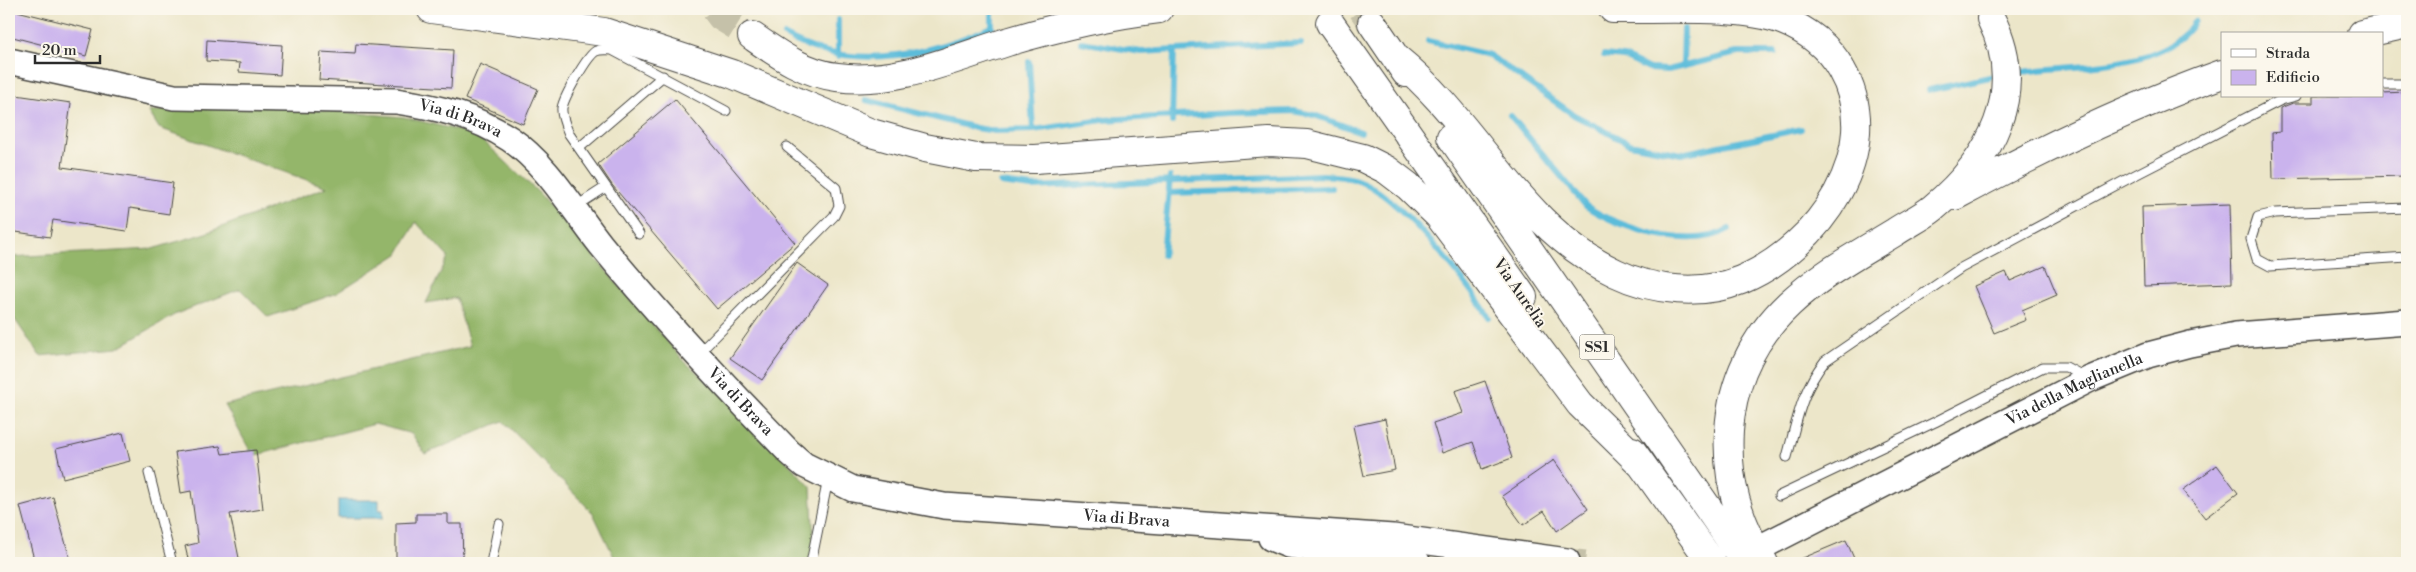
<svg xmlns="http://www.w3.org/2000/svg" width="2416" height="572" font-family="'Libre Bodoni',serif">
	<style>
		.forest { fill: #94b66b; stroke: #60704b }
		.water { fill: #5cbcda; stroke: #447482 }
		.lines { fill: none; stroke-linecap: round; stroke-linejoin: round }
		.stream { stroke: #5cbcda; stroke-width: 6 }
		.building { fill: #cab3ed }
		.secondary-tunnel { stroke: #c5c1a9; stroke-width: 25; stroke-dasharray: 25 12; stroke-linecap: butt }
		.highway-tunnel { stroke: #c5c1a9; stroke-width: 28; stroke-dasharray: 28 14; stroke-linecap: butt }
		.lane-casing { stroke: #484743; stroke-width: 11 }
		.secondary-casing { stroke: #484743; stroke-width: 28 }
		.highway-casing { stroke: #484743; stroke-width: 30 }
		.lane { stroke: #fff; stroke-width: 9 }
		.secondary { stroke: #fff; stroke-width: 25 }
		.highway { stroke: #fff; stroke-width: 28 }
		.labels { text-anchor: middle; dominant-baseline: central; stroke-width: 4; stroke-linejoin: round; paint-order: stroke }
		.shield { fill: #fbf7ec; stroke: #696865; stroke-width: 1 }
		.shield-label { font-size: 15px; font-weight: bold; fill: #2b2b2b }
		.street-label { font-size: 16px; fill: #2b2b2b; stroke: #fbf7ec }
	</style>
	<rect width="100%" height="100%" fill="#fbf7ec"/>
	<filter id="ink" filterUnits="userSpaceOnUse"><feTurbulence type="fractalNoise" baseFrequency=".02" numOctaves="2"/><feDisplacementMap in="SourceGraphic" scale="10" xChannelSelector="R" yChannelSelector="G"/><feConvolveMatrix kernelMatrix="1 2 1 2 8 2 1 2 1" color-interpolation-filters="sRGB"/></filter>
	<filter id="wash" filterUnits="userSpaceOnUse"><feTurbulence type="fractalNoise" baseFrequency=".0096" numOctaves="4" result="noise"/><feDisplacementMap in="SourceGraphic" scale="20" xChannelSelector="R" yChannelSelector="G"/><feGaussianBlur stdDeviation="1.12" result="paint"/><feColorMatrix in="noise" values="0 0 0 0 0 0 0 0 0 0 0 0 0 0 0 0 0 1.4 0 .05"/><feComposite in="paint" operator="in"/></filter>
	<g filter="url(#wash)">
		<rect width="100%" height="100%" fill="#ece6c9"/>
		<path class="forest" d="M218,102L404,117L477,135L539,193L685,362L726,398L811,487L815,563H617L593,513L503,421L425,454L412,434L375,424L253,456L225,405L470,346L456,298L426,303L448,257L416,222L398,254L335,294L268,317L240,289L176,314L117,348L40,356L9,311V257L152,249L203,234L327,187L159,128L149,112Z"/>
		<path class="water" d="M338,500H379V510H383V518H338Z"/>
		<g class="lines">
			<path class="stream" d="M784,35C850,73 926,56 992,27V15
				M1428,41L1489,55L1574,115L1630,144L1681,154L1801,129
				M1081,42L1141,52L1301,43
				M1604,55L1624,57L1649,69L1668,70L1737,53H1775
				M838,56V20
				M1029,62L1033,130
				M1683,66L1684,29
				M2023,72C2075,64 2165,71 2195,21
				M1929,90L1990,77
				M866,100L976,128L995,131L1033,130L1103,120L1230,113L1293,111L1314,115L1361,132
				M1510,115L1586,206C1620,229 1692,251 1729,229
				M1172,122L1174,50
				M1001,183L1032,187L1322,175C1334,176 1345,176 1357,180C1397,193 1466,281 1489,317
				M1169,193L1332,188
				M1163,255L1170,177"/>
		</g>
		<g id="blocks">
			<path class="building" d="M9,9L93,30L86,56L9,36Z
				M207,40L282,45L280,75L239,72L240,63L206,61Z
				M356,44L453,50L451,88L319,80L321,52L355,54Z
				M480,64L538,89L523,124L465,99Z
				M2407,92V176L2273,179L2272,133L2280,132V108L2293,103H2313V96H2382V93Z
				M9,94L71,103L62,167L173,183L169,214L130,208L127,231L53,220L50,237L9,231Z
				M675,99L795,243L717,309L612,185L598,164Z
				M2230,204L2232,283L2144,286L2142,207Z
				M797,263L828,285L762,380L730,358Z
				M2045,266L2057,295L2022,310L2026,320L1994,333L1974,286L2006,272L2010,281Z
				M1485,381L1512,458L1482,469L1473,442L1442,453L1433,423L1463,413L1455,391Z
				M1385,419L1395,470L1364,476L1353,426Z
				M123,433L130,461L63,478L56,449Z
				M220,446L222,454L256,450L263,509L230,514L240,563H189L185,546L198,543L191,491L181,493L175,452Z
				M1554,460L1588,509L1557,531L1544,511L1523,525L1502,496Z
				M2217,465L2238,493L2205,518L2183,490Z
				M53,497L71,563H35L20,506Z
				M416,514H448V524H462L463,563H396V523L416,522Z
				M1846,540L1856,563H1791Z"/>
		</g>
	</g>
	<g filter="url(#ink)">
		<use href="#blocks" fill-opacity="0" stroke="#484743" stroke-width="1"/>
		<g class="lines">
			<path class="secondary-tunnel" d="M1567,561L1585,563
				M1691,563L1728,557"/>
			<path class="highway-tunnel" d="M715,9L721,17L752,36
				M1362,9L1372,23"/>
			<g class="lane-casing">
				<path id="lane" d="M2382,84H2407
					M579,148L663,76
					M575,207L606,187
					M2407,208L2275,213L2258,217L2251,239L2257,259L2270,266L2407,257
					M639,234L569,134C566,127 561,116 562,108C564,97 587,56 596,51C601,49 606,50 612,50L726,111
					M698,354L834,216L839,206L836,188L787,147
					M1787,457C1797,421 1801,391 1825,361L1961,268L2135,175L2281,100L2296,96
					M149,473L172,563
					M1779,496L1935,422L2043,367H2066L2085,377
					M491,563L499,524
					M811,563L828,479"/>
			</g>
			<g class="secondary-casing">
				<g id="secondary">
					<path id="s1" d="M9,61L174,97L396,101C437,107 475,116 510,139C548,165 573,210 601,245C660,317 724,385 789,452L804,465L853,489L944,506L1393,537L1567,561"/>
					<path d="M1271,538L1288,545L1418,563"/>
					<path id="s2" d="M1769,543L2090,379L2148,355L2190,344L2236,335L2407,322"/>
				</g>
			</g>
			<g class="highway-casing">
				<path id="highway" d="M431,9L604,32L732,74L871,133L925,148L976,158L1035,159L1269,142L1307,144L1363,158L1387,170L1408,186L1439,216L1580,404L1642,465
					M1330,23L1523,297
					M1372,23L1406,73
					M2362,34L2407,24
					M752,36C778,54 804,73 837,77C895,85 952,59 1007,42C1057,27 1108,15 1159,9
					M1396,58C1477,123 1519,228 1616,273C1653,291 1702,296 1741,280C1818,248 1888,150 1841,69C1829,47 1807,30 1784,21C1741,4 1661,10 1613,9
					M1451,137L1746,563
					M1955,196C2042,149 2129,107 2222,74
					M1632,451L1712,563
					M1764,563C1738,522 1726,480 1729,431C1732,382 1753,338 1789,304C1820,275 1859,254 1895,232C1907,224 1922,217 1933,208C1991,160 2028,92 1991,19"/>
			</g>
			<use href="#lane" class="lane"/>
			<use href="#secondary" class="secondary"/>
			<use href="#highway" class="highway"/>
		</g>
	</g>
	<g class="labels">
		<rect class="shield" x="1579.5" y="334.5" width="35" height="25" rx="4"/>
		<g class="shield-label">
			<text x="1597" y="347">SS1</text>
		</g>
		<g class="street-label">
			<text stroke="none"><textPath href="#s1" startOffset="458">Via di Brava</textPath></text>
			<text transform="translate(1520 293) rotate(55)">Via Aurelia</text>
			<text stroke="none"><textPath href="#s2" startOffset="342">Via della Maglianella</textPath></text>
			<text stroke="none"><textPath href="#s1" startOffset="862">Via di Brava</textPath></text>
			<text stroke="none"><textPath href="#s1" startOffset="1282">Via di Brava</textPath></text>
		</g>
	</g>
	<rect width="2416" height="572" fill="none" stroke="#fbf7ec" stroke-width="30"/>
	<rect x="2221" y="32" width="162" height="65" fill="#fbf7ec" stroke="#a8a59f"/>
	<rect x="2231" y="49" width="25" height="8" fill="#ffffff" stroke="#a8a59f"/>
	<text x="2266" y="58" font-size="15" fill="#2b2b2b">Strada</text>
	<rect x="2231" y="70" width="25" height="15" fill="#cab3ed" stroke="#a8a59f"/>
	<text x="2266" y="82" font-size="15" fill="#2b2b2b">Edificio</text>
	<path d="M35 55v8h65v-8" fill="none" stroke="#2b2b2b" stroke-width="2.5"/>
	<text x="42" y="55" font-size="15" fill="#2b2b2b" stroke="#fbf7ec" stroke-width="4" paint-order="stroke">20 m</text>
</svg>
